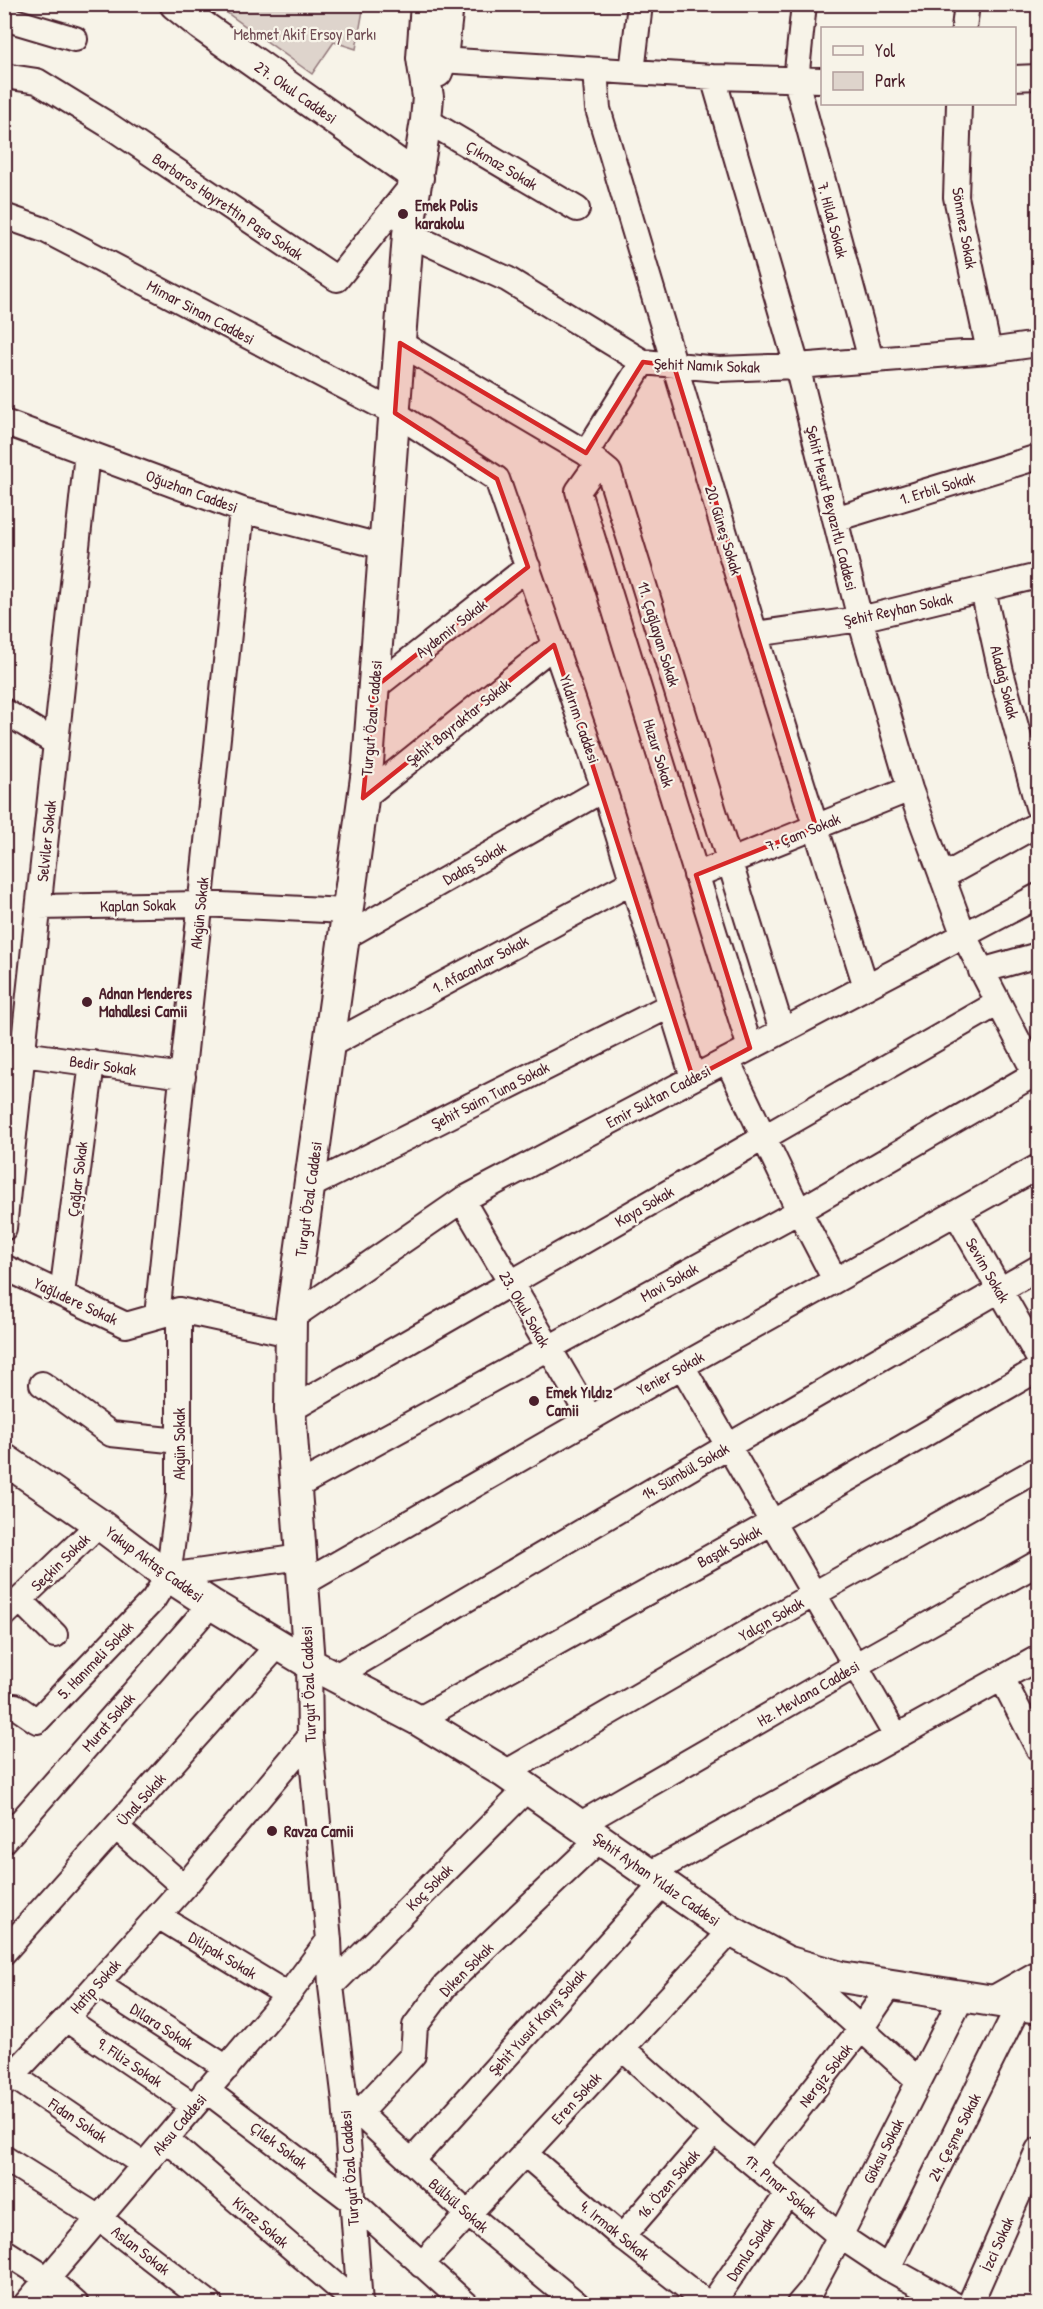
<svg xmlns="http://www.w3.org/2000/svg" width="1043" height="2309" font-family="'Patrick Hand',sans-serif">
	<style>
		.green { fill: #ded4cc; stroke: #947a7c; stroke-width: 1.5 }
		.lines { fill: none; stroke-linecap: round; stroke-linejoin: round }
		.minor-casing { stroke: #4a1f2b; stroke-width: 28 }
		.major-casing { stroke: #4a1f2b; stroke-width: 34 }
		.minor { stroke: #f7f3e8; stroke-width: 24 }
		.major { stroke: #f7f3e8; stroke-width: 30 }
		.marked { fill: #d62828; fill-opacity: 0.2; stroke: #d62828; stroke-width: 4.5; stroke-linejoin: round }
		.poi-dot { fill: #4a1f2b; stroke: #f7f3e8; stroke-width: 2 }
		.labels { text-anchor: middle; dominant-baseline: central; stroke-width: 4.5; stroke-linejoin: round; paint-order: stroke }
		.park-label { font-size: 16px; fill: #6f4c53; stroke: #f7f3e8 }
		.street-label { font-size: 16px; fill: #4a1f2b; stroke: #f7f3e8 }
		.poi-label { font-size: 16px; font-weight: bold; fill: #4a1f2b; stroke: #f7f3e8; text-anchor: start }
	</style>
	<rect width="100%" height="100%" fill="#f7f3e8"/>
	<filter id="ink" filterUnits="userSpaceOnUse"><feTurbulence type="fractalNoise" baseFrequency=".0167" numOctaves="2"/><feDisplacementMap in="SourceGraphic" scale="12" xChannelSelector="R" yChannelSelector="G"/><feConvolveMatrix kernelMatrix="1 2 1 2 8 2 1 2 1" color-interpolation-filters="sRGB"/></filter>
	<g filter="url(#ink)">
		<path class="green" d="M216,5H364L356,49L334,42L312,74Z"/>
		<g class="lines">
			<g class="minor-casing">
				<path id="minor" d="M804,4L796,80L871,360
					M4,18L75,39
					M964,28L967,4
					M424,59L713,77L822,80
					M595,70L598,109L755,634L866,987
					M632,72L640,4
					M4,76L37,81L107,124L337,279L418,178
					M713,77L797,366L860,619L910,789L964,936L1038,1079
					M1014,78L1038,77
					M959,104L956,197L989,351
					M426,120L577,209
					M4,216L47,231L395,413L497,479L604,789L693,1078
					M408,234L507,279L643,362L719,369L797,366L989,351L1038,344
					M400,343L586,453L609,472L782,1031
					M4,422L242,510L384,547
					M586,453L643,362
					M598,463L578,491L750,1048
					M835,519L1038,457
					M983,590L1001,672L1038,807
					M755,634L860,619L1038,576
					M374,688L528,567
					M4,711L56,743
					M363,798L554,645
					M696,875L910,789
					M942,877L1038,824
					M39,907L200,904L346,911
					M343,938L604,789
					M981,971L1038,955
					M328,1046L632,882
					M23,1054L183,1076
					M727,1060L799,1211L835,1280
					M310,1186L671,1005
					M462,1200L590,1418
					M956,1213L1038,1357
					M4,1228L87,453
					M4,1267L126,1325L179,1310L290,1334
					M62,1294L92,1063
					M157,1316L242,510
					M291,1318L462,1200L1038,896
					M682,1366L896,1736
					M42,1384L111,1434L179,1441
					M290,1410L998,1003
					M297,1486L799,1211L1038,1072
					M168,1576L301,1557
					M304,1583L682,1366L1038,1167
					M20,1600L55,1635
					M4,1615L99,1524
					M309,1663L310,1737L329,1940L331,1986L345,2101L360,2304
					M334,1677L728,1446L1038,1268
					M1002,1678L1038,1748
					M15,1706L37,1721L153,1600L168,1576L179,1495V1310
					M418,1720L773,1522L1038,1369
					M505,1773L814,1594L1038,1469
					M579,1825L856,1665L1038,1563
					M116,1827L184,1887
					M4,1841L211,1604
					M649,1874L1038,1658
					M158,1916L288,1995
					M4,1952L278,1645
					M787,1962L919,2081
					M97,1984L227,2068
					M331,1986L527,1789
					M990,2000L1038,1973
					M66,2019L194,2106
					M622,2048L714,2131L840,2236L888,2268L953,2304
					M13,2076L144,2165
					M4,2084L66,2019L184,1887L310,1737
					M206,2090L351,2200L466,2304
					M347,2102L468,2214L577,2304
					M358,2114L413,2055L415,2026L445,1986L600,1839
					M166,2139L357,2304
					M524,2153L622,2237L708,2304
					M4,2158L99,2218L210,2304
					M411,2162L664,1882
					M755,2164L860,2030L892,1983
					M622,2237L714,2131
					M4,2251L48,2279L76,2304
					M421,2265L731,1931
					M888,2268L1019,2005
					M26,2304L288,1995L329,1940
					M712,2304L788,2193
					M799,2304L811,2290L840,2236L963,1995
					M970,2304L1038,2150"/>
			</g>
			<g class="major-casing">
				<path id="major" d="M175,4L201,25L418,178
					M437,72L442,59L448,4
					M4,1459L99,1524L168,1576L211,1604L309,1663L418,1720L505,1773L731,1931L786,1961L841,1977L1038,2008
					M309,1663L290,1410L291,1318L368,763L408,234L426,120L428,97L422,58L426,4"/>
			</g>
			<use href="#minor" class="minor"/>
			<use href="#major" class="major"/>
		</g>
	</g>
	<path class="marked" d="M400,343L586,453L643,362L674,366L816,827L696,875L750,1048L693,1078L554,645L363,798L374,688L528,567L497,479L395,413Z"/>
	<g class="poi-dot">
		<circle cx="403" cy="214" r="6"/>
		<circle cx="87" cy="1002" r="6"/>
		<circle cx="534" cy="1401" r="6"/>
		<circle cx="272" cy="1831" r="6"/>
	</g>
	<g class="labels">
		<g class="park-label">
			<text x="305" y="34">Mehmet Akif Ersoy Parkı</text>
		</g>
		<g class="street-label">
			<text transform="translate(296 92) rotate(35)">27. Okul Caddesi</text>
			<text transform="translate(502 165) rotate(31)">Çıkmaz Sokak</text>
			<text transform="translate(228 206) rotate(34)">Barbaros Hayrettin Paşa Sokak</text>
			<text transform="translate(833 220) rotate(75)">7. Hilal Sokak</text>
			<text transform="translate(965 228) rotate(80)">Sönmez Sokak</text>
			<text transform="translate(201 312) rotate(28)">Mimar Sinan Caddesi</text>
			<text transform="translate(707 365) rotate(2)">Şehit Namık Sokak</text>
			<text transform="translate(937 488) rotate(-17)">1. Erbil Sokak</text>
			<text transform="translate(192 491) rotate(20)">Oğuzhan Caddesi</text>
			<text transform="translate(832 508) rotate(76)">Şehit Mesut Beyazıtlı Caddesi</text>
			<text transform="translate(724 530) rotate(73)">20. Güneş Sokak</text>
			<text transform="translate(898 609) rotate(-12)">Şehit Reyhan Sokak</text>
			<text transform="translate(451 628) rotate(-38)">Aydemir Sokak</text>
			<text transform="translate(659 634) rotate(73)">11. Çağlayan Sokak</text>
			<text transform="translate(1005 682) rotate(76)">Aladağ Sokak</text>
			<text transform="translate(371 718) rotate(-85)">Turgut Özal Caddesi</text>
			<text transform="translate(580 719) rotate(71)">Yıldırım Caddesi</text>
			<text transform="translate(458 722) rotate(-39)">Şehit Bayraktar Sokak</text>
			<text transform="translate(659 753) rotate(73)">Huzur Sokak</text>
			<text transform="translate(803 832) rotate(-22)">7. Çam Sokak</text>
			<text transform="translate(46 841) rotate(-84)">Selviler Sokak</text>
			<text transform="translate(474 863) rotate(-30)">Dadaş Sokak</text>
			<text transform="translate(138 905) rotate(-1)">Kaplan Sokak</text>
			<text transform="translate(199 913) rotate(-84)">Akgün Sokak</text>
			<text transform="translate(480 964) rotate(-28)">1. Afacanlar Sokak</text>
			<text transform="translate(103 1065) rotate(8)">Bedir Sokak</text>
			<text transform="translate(490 1095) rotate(-27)">Şehit Saim Tuna Sokak</text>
			<text transform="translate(658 1096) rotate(-28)">Emir Sultan Caddesi</text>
			<text transform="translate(77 1179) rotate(-83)">Çağlar Sokak</text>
			<text transform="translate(308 1199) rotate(-82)">Turgut Özal Caddesi</text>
			<text transform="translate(644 1206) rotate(-30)">Kaya Sokak</text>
			<text transform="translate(988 1270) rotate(60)">Sevim Sokak</text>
			<text transform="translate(669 1282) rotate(-29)">Mavi Sokak</text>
			<text transform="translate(76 1301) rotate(25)">Yağlıdere Sokak</text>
			<text transform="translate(525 1309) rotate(60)">23. Okul Sokak</text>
			<text transform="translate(670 1373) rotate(-29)">Yenier Sokak</text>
			<text transform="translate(179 1444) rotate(-90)">Akgün Sokak</text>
			<text transform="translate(685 1471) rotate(-30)">14. Sümbül Sokak</text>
			<text transform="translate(729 1546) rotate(-29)">Başak Sokak</text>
			<text transform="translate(60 1562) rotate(-44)">Seçkin Sokak</text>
			<text transform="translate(155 1564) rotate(36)">Yakup Aktaş Caddesi</text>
			<text transform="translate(771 1619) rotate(-30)">Yalçın Sokak</text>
			<text transform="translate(95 1660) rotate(-46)">5. Hanımeli Sokak</text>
			<text transform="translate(308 1684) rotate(-92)">Turgut Özal Caddesi</text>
			<text transform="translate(808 1693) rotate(-30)">Hz. Mevlana Caddesi</text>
			<text transform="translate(108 1722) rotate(-49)">Murat Sokak</text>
			<text transform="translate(141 1799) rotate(-48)">Ünal Sokak</text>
			<text transform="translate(657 1879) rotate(35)">Şehit Ayhan Yıldız Caddesi</text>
			<text transform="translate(429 1887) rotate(-45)">Koç Sokak</text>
			<text transform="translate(223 1955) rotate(31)">Dilipak Sokak</text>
			<text transform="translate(466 1969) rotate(-45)">Diken Sokak</text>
			<text transform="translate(95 1986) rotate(-48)">Hatip Sokak</text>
			<text transform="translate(537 2022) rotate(-48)">Şehit Yusuf Kayış Sokak</text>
			<text transform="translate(162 2026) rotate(33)">Dilara Sokak</text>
			<text transform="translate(130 2062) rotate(34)">9. Filiz Sokak</text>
			<text transform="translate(825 2075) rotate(-52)">Nergiz Sokak</text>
			<text transform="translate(576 2098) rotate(-47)">Eren Sokak</text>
			<text transform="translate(78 2120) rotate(34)">Fidan Sokak</text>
			<text transform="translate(179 2124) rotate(-50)">Aksu Caddesi</text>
			<text transform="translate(954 2137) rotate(-63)">24. Çeşme Sokak</text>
			<text transform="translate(279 2145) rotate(37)">Çilek Sokak</text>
			<text transform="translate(883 2151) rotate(-63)">Göksu Sokak</text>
			<text transform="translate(349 2168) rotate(-94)">Turgut Özal Caddesi</text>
			<text transform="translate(668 2184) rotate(-49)">16. Özen Sokak</text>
			<text transform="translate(781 2186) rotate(40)">17. Pınar Sokak</text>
			<text transform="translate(459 2205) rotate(41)">Bülbül Sokak</text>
			<text transform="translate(261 2222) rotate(41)">Kiraz Sokak</text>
			<text transform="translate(615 2230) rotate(39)">4. Irmak Sokak</text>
			<text transform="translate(997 2244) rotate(-66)">İzci Sokak</text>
			<text transform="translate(750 2249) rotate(-56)">Damla Sokak</text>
			<text transform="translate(141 2250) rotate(38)">Aslan Sokak</text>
		</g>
		<g class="poi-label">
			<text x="415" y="205">Emek Polis<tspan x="415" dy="18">karakolu</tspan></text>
			<text x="99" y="993">Adnan Menderes<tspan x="99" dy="18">Mahallesi Camii</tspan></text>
			<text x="546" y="1392">Emek Yıldız<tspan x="546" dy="18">Camii</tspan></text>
			<text x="284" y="1831">Ravza Camii</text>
		</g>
	</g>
	<rect width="1043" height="2309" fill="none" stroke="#f7f3e8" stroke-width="24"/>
	<rect x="12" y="12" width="1019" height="2285" fill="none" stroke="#4a1f2b" stroke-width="2" filter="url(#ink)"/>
	<rect x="821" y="27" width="195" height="78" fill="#f7f3e8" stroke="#b29e9c" stroke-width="1.5"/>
	<rect x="833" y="46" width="30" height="9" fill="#f7f3e8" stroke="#b29e9c" stroke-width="1.5"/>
	<text x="875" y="57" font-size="18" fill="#4a1f2b">Yol</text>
	<rect x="833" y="72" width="30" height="18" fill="#ded4cc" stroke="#b29e9c" stroke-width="1.5"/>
	<text x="875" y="87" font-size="18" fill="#4a1f2b">Park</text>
</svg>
